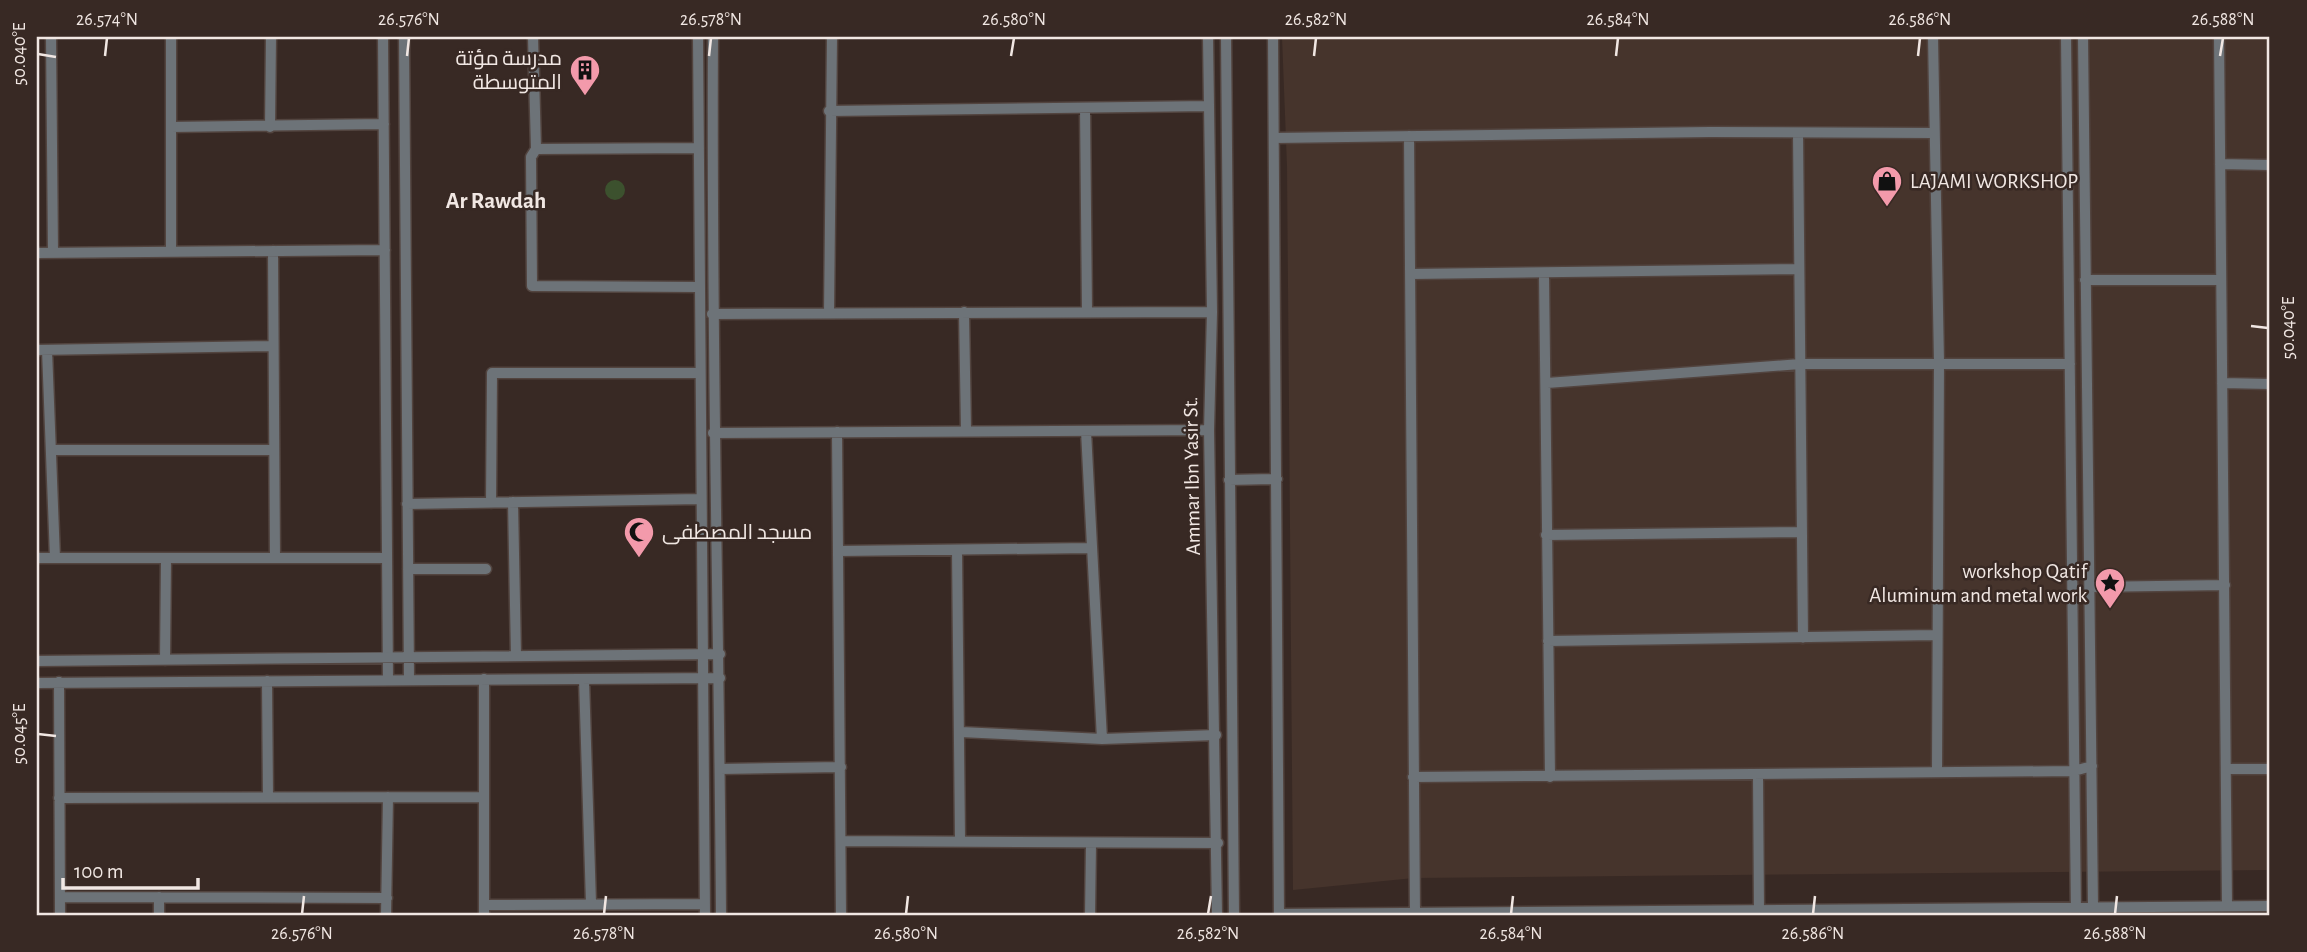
<svg xmlns="http://www.w3.org/2000/svg" width="2307" height="952" font-family="'Alegreya Sans',Cairo,sans-serif">
	<style>
		.commercial { fill: #46342c }
		.green { fill: #3c512e }
		.lines { fill: none; stroke-linecap: round; stroke-linejoin: round }
		.minor-casing { stroke: #52443f; stroke-width: 13 }
		.minor { stroke: #6d7378; stroke-width: 10 }
		.ticks { fill: none; stroke: #f1e7e3; stroke-width: 2.5 }
		.labels { text-anchor: middle; dominant-baseline: central; stroke-width: 5; stroke-linejoin: round; paint-order: stroke }
		.poi-label { font-size: 21px; fill: #f1e7e3; stroke: #382924; text-anchor: end }
		.street-label { font-size: 21px; fill: #f1e7e3; stroke: #382924 }
		.neighbourhood-label { font-size: 23px; font-weight: bold; fill: #f1e7e3; stroke: #382924 }
		.neatline { fill: none; stroke: #f1e7e3; stroke-width: 2.5 }
		.ticks-label { font-size: 18px; text-anchor: middle; fill: #f1e7e3 }
	</style>
	<rect width="100%" height="100%" fill="#382924"/>
	<path class="commercial" d="M1282,37H2270V870L1414,878L1293,890L1287,166Z"/>
	<path class="green" d="M605 190a10 10 0 1 1 20 0a10 10 0 1 1-20 0Z"/>
	<g class="lines">
		<g class="minor-casing">
			<path id="minor" d="M51,37L53,253
				M383,37L388,680
				M404,37L409,679
				M533,37L536,149L699,148
				M698,37L705,915
				M713,37C711,330 719,622 721,915
				M1208,37L1212,312L1209,430L1217,915
				M1226,37L1234,915
				M1273,37L1279,915
				M1933,37L1939,362L1937,771
				M2066,37L2076,915
				M2083,37L2093,907
				M2219,37L2227,906
				M1085,108L1087,311
				M829,111L1209,106
				M171,127L384,124
				M270,127L271,37
				M1798,133L1803,638
				M1409,136L1415,915
				M1275,138L1710,132L1934,133
				M536,149L531,157L532,286L699,287
				M2220,164L2270,165
				M273,251L275,558
				M171,252V37
				M37,253L385,250
				M1411,274L1797,269
				M1544,275L1550,777
				M2085,280H2221
				M964,312L966,431
				M829,313L832,37
				M712,314L1212,312
				M37,350L273,346
				M47,350L55,558
				M1547,383L1800,364H2070
				M2222,383L2270,384
				M1086,431L1102,739
				M837,432L841,915
				M713,433L1209,430
				M51,450H274
				M1229,480L1277,479
				M513,502L516,656
				M491,503L492,373H700
				M407,504L701,499
				M1546,535L1800,532
				M957,550L960,839
				M839,551L1090,548
				M37,558H387
				M408,569H486
				M2090,587L2225,585
				M1548,641L1935,635
				M165,660L166,558
				M37,661L720,654
				M584,679L591,903
				M267,681L268,797
				M59,682L60,915
				M37,683L720,678
				M961,732L1102,739L1216,735
				M720,769L841,767
				M2226,769H2270
				M1758,776L1759,910
				M1413,777L2074,771L2092,766
				M59,798L484,797
				M842,841L1218,843
				M60,897L387,898
				M159,897V915
				M484,905L705,904
				M1279,914L2270,906
				M386,915L388,797
				M484,915V679
				M1090,915L1091,844"/>
		</g>
		<use href="#minor" class="minor"/>
	</g>
	<path class="ticks" d="M38,54L56,57M105,56L107,38M407,56L409,38M709,56L711,38M1011,56L1014,38M1314,56L1316,38M1616,56L1618,38M1918,56L1920,38M2220,56L2223,38M2251,326L2268,328M38,734L56,736M302,914L304,896M604,914L606,896M906,914L908,896M1208,914L1211,896M1511,914L1513,896M1813,914L1815,896M2115,914L2117,896"/>
	<defs>
		<g id="building-pin" transform="scale(1.575)"><path d="M0 17L-7.5 6A9.5 9.5 0 1 1 7.5 6Z" fill="#f39aab" stroke="#382924"/><path d="M-4-6H4V6H1V3H-1V6H-4ZM-2.5-4.3h1.7v1.8h-1.7ZM.8-4.3h1.7v1.8H.8ZM-2.5-1h1.7V.8h-1.7ZM.8-1h1.7V.8H.8Z" fill="#111"/></g>
		<g id="shop-pin" transform="scale(1.575)"><path d="M0 17L-7.5 6A9.5 9.5 0 1 1 7.5 6Z" fill="#f39aab" stroke="#382924"/><path d="M-5-2.5h2.3a2.7 3.5 0 0 1 5.4 0H5L5.5 6h-11ZM-1.5-2.5h3a1.5 2.3 0 0 0-3 0Z" fill="#111"/></g>
		<g id="mosque-pin" transform="scale(1.575)"><path d="M0 17L-7.5 6A9.5 9.5 0 1 1 7.5 6Z" fill="#f39aab" stroke="#382924"/><path d="M3.5-4.9A6 6 0 1 0 3.5 4.9A5 5 0 1 1 3.5-4.9Z" fill="#111"/></g>
		<g id="sight-pin" transform="scale(1.575)"><path d="M0 17L-7.5 6A9.5 9.5 0 1 1 7.5 6Z" fill="#f39aab" stroke="#382924"/><path d="M0-6L1.8-2.2L6-1.7L2.9 1.2L3.7 5.4L0 3.3L-3.7 5.4L-2.9 1.2L-6-1.7L-1.8-2.2Z" fill="#111"/></g>
	</defs>
	<g fill-rule="evenodd">
		<use href="#building-pin" x="585" y="70"/>
		<use href="#shop-pin" x="1887" y="181"/>
		<use href="#mosque-pin" x="639" y="532"/>
		<use href="#sight-pin" x="2110" y="583"/>
	</g>
	<g class="labels">
		<g class="poi-label">
			<text x="562" y="58">مدرسة مؤتة<tspan x="562" dy="24">المتوسطة</tspan></text>
			<text x="1910" y="181" text-anchor="start">LAJAMI WORKSHOP</text>
			<text x="662" y="532" text-anchor="start">مسجد المصطفى</text>
			<text x="2087" y="571">workshop Qatif<tspan x="2087" dy="24">Aluminum and metal work</tspan></text>
		</g>
		<g class="street-label">
			<text transform="translate(1192 476) rotate(-91)">Ammar Ibn Yasir St.</text>
		</g>
		<g class="neighbourhood-label">
			<text x="496" y="201">Ar Rawdah</text>
		</g>
	</g>
	<rect width="2307" height="952" fill="none" stroke="#382924" stroke-width="77"/>
	<path d="M63 878v10h135v-10" fill="none" stroke="#f1e7e3" stroke-width="3.5"/>
	<text x="74" y="878" font-size="21" fill="#f1e7e3" stroke="#382924" stroke-width="5" paint-order="stroke">100 m</text>
	<rect x="38" y="38" width="2230" height="876" class="neatline"/>
	<g class="ticks-label">
		<text x="107" y="25">26.574°N</text>
		<text x="409" y="25">26.576°N</text>
		<text x="711" y="25">26.578°N</text>
		<text x="1014" y="25">26.580°N</text>
		<text x="1316" y="25">26.582°N</text>
		<text x="1618" y="25">26.584°N</text>
		<text x="1920" y="25">26.586°N</text>
		<text x="2223" y="25">26.588°N</text>
		<text transform="translate(19 54) rotate(-90)" y="6">50.040°E</text>
		<text transform="translate(2288 328) rotate(-90)" y="6">50.040°E</text>
		<text transform="translate(19 734) rotate(-90)" y="6">50.045°E</text>
		<text x="302" y="939">26.576°N</text>
		<text x="604" y="939">26.578°N</text>
		<text x="906" y="939">26.580°N</text>
		<text x="1208" y="939">26.582°N</text>
		<text x="1511" y="939">26.584°N</text>
		<text x="1813" y="939">26.586°N</text>
		<text x="2115" y="939">26.588°N</text>
	</g>
</svg>
